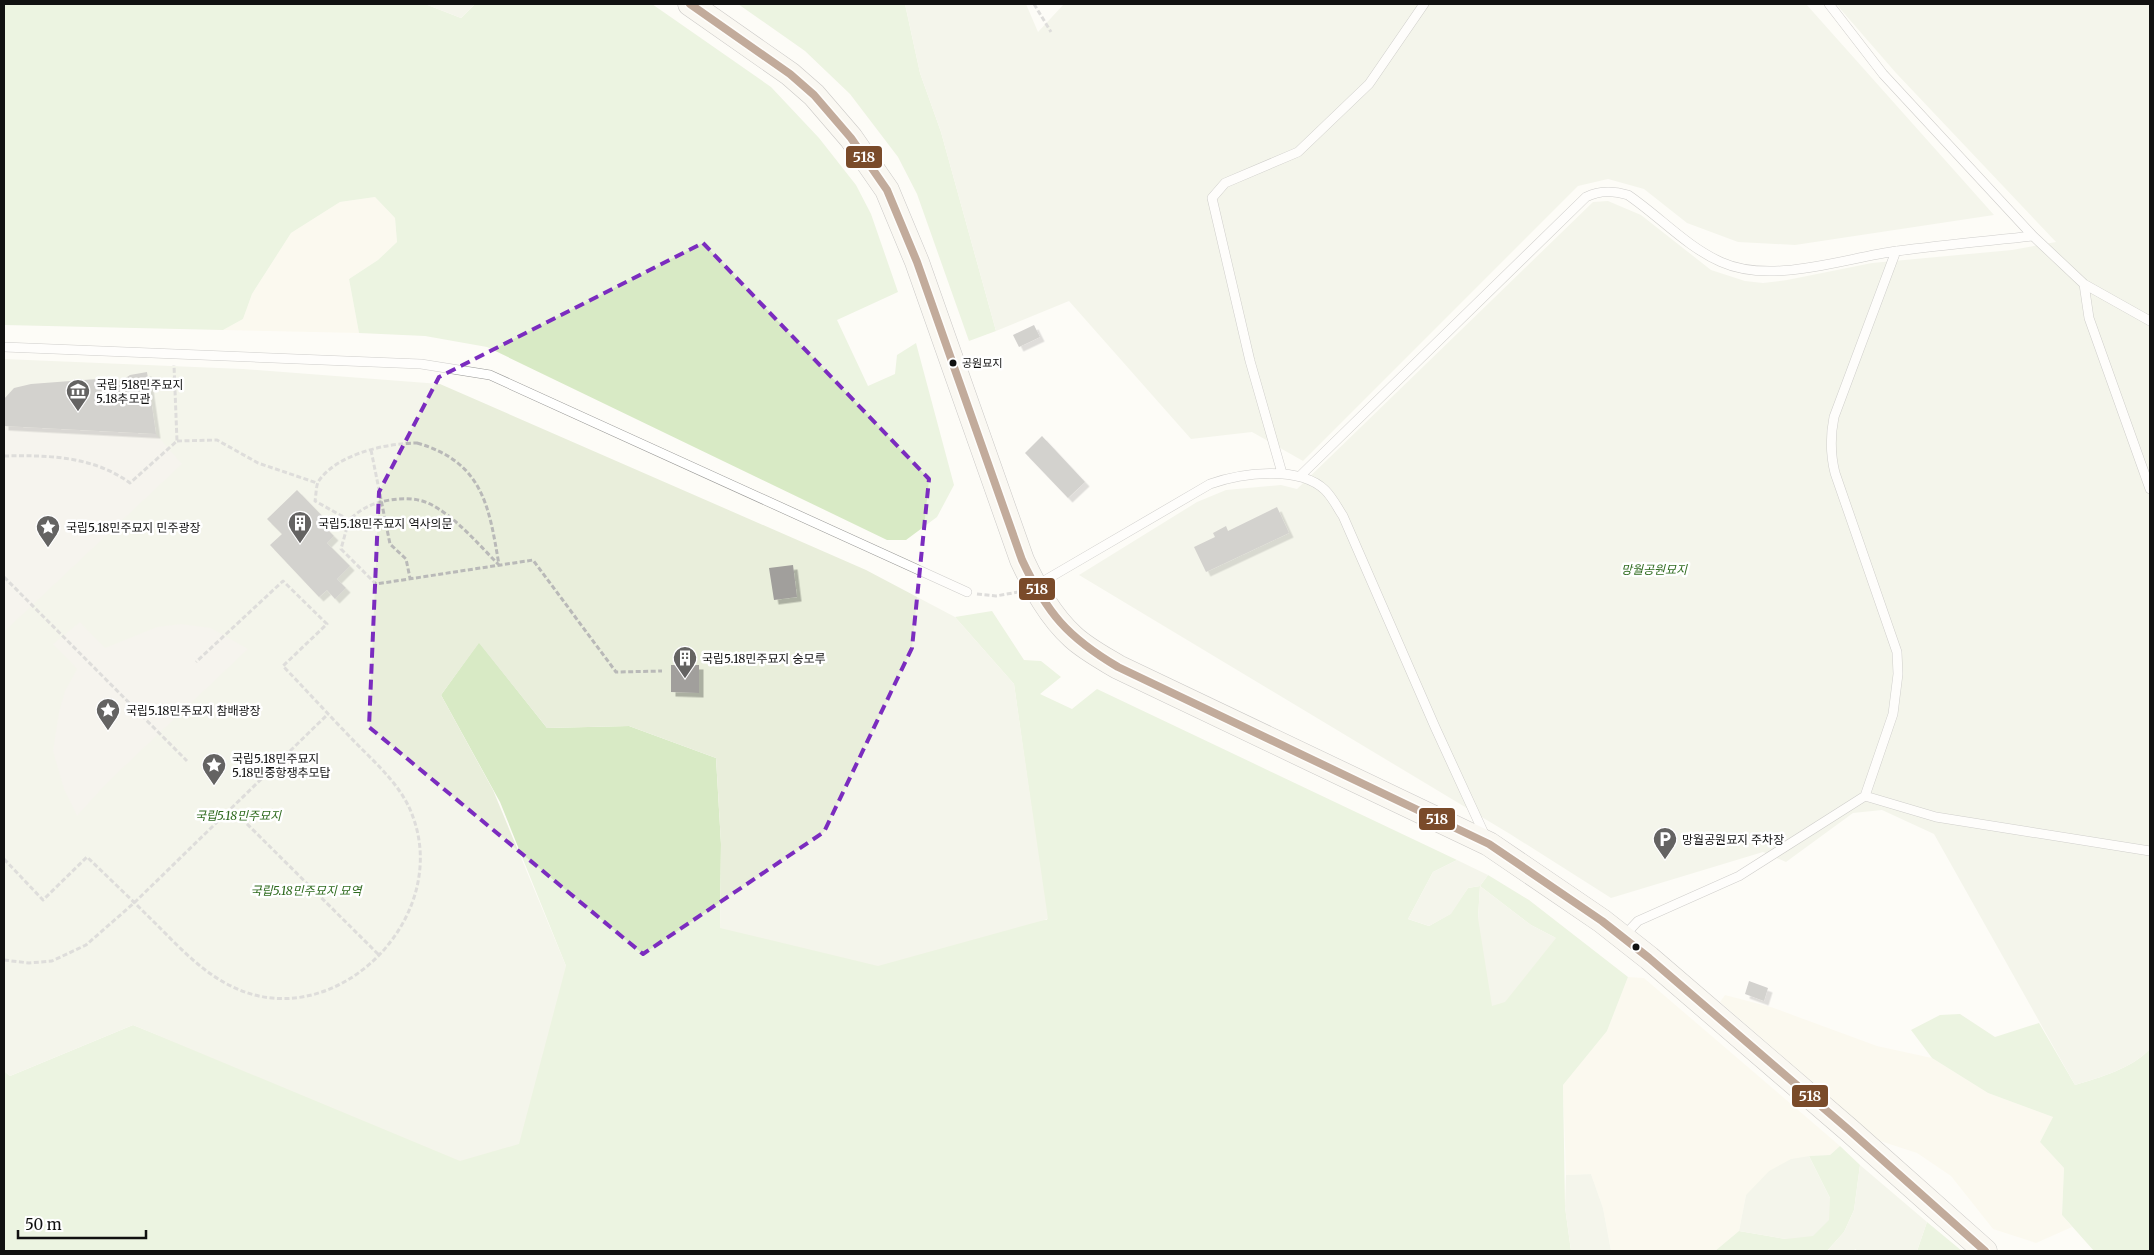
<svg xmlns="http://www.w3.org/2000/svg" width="2154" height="1255" font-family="Merriweather,'Noto Sans KR',serif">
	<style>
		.farmland { fill: #f9f7e4 }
		.forest { fill: #d8eac5; fill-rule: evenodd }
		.cemetery { fill: #e9eedb }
		.plaza { fill: #edebe2 }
		.building { fill: #a19f9c; filter: url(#shadow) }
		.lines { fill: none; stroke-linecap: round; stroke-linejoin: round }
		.service-casing { stroke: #979795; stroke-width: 10 }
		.secondary-casing { stroke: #8e8d8b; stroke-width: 25 }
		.path { stroke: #b9b9b8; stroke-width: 3; stroke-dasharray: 5 2.5; stroke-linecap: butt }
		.service { stroke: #fffffe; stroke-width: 9 }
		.secondary { stroke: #f6f4eb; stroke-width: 24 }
		.bus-1-casing { stroke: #fff; stroke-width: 11 }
		.bus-1 { stroke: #7a4b2a; stroke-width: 8 }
		.marked { fill: none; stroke: #7b2cbf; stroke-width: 4; stroke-dasharray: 10 6; stroke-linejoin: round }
		.bus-dot { fill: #111; stroke: #fff; stroke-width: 2 }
		.labels { text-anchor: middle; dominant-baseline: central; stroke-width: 5; stroke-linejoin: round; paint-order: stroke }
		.bus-label { font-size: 11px; fill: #111; stroke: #fff; text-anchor: start }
		.poi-label { font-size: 12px; fill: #111; stroke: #fff; text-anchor: start }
		.park-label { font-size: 12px; font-style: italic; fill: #2f6b1f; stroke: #fff }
		.line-badge { stroke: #fff; stroke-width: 2 }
		.badge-label { font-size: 14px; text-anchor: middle; font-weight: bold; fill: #fff }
	</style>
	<defs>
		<filter id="shadow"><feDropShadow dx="4.5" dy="4.5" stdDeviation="0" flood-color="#0004"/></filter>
	</defs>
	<rect width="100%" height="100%" fill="#fdfcf7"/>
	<path class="farmland" d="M375,197L395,218L397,242L378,260L349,279L359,333L223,330L243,319L252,294L291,233L340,202Z
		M1628,977L1644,978L1840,1146L1830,1155L1809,1156L1746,1195L1739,1231L1715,1251H1611L1603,1208L1591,1174L1566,1175L1563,1085L1607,1031Z
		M1725,995L1771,1007L1877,1046L1932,1058L1988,1093L2053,1117L2040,1142L2064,1168L2062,1215L2072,1227L2036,1243L1993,1229L1951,1176L1917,1153L1880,1141L1720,1002Z"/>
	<path class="forest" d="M4,4H425L461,18L475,4H652L771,87L819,138L856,185L871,214L898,292L837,320L868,386L895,374L897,355L916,343L954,485L937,517L906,540H887L487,347L425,336L359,333L349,279L378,260L397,242L395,218L375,197L340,202L291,233L252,294L243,319L223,330L4,325Z
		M738,4H905L920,73L941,132L996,331L969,341L917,194L898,157L850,94L805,51Z
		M992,611L1024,660L1041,661L1061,677L1040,694L1072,709L1097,689L1457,860L1433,872L1408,919L1429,926L1450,914L1468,888L1480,886L1488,875L1529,900L1628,977L1607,1031L1563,1085L1565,1207L1571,1251H4V1071L10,1076L133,1025L230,1064L566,966L500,802L441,695L479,642L547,728L629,726L716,758L721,844L720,928L1047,920L1014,684L955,617ZM1480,886L1531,925L1556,938L1478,918Z
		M1960,1014L1995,1037L2039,1023L2075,1085C2101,1077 2131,1069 2150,1049V1251H2094L2062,1215L2064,1168L2040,1142L2053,1117L1988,1093L1932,1058L1911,1030L1940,1015Z
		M1840,1146L1860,1165L1854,1210L1844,1232L1827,1251H1715L1739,1231L1786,1239L1830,1198L1809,1156L1830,1155Z
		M1927,1222L1962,1251H1917Z"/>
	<path class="cemetery" d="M425,4H475L461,18Z
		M905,4H1026L1038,32L1064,4H1806L1994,215L1795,245L1738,242L1687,223L1644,189L1608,179L1578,186L1303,461L1252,432L1191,439L1069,301L996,331L941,132L920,73Z
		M1836,4H2150V1049C2131,1069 2101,1077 2075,1085L1934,834L1882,810L1853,813L1786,862L1763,852L1611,898L1510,834L1079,575L1197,502L1226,490L1281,485L1297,489L1593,202L1608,201L1641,215L1711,270L1745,281L1763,283L1787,280L1872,263L2012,250L2056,242L1896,73Z
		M4,359L243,369L440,384L866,570L955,617L1014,684L1048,919L878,966L720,928L721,844L716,758L629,726L547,728L479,643L441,695L493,790L566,966L519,1144L460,1161L133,1025L10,1076L4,1071Z
		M1457,860L1488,875L1480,886L1531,925L1556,938L1505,1002L1492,1006L1478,918L1480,886L1468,888L1451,914L1429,926L1408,919L1433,872Z
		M1809,1156L1830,1198L1829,1220L1813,1236L1786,1239L1739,1231L1746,1195L1769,1171L1791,1159Z
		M1860,1165L1927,1222L1917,1251H1858L1855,1249L1854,1251H1827L1844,1232L1854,1210Z
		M1591,1174L1603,1208L1611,1251H1571L1565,1207L1566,1175Z"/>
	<path class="plaza" d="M4,426L156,434L182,464L4,632Z
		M80,622L105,648L157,627L181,624L211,628L248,649L107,783L77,816L64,789L53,751L59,712L65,691L77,669L53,644Z"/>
	<path class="building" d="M1034,325L1040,337L1019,347L1013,335Z
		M147,372L156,434L4,426V399L14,388L31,384L110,378L121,381L130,375Z
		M1042,436L1085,482L1068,498L1025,453Z
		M297,490L328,522L324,526L334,536L327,543L350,566L337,579L346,588L335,599L327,590L319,597L270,545L282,534L267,519Z
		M1277,507L1289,533L1206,572L1194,547L1215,537L1213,533L1226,526L1228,531Z
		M793,565L797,597L774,600L769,568Z
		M671,665H699V693L671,692Z
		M1749,981L1768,988L1764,1001L1745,994Z"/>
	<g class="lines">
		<g class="service-casing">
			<path id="service" d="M1829,4L1883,74L2033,236L2084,284L2150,321
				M2084,284L2089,318L2150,489
				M4,347L421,364L490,375L967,592
				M1282,473L1250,361L1212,198L1225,183L1298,152L1369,84L1424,4
				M1300,476L1586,197C1601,190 1614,191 1628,195C1659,216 1687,247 1721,262C1772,285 1844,258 1897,251C1942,245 1987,241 2033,236
				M1037,585L1210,484C1241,473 1299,465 1325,490C1333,498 1337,507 1343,516L1435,727L1486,838
				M1865,796L1936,817L2150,851
				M1623,937L1638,921L1739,876L1865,796L1893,714L1898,674L1897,652L1835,473C1830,453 1830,437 1834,417L1896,251"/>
		</g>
		<g class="secondary-casing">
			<path id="secondary" d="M690,4L790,74L814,95L851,138L887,190L917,262L1022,560C1035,588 1050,616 1073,637C1086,649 1103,658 1118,667L1489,844L1602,921L1649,958L1849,1130L1985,1251"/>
		</g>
		<path class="path" d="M1034,4L1051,32
			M177,441L217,440L258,463L317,483
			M417,443C483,462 489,506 499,565C479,545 454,515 428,503C416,498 402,498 390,500C372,503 362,508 349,520L315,501C316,496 316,487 318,482C336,454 387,443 417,443Z
			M371,450L390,544L406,559L410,578
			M4,456C48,455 93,456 130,483L177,441L174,365
			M349,520L341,549L376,584L533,560L616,672L662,671
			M4,577L187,761
			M977,594L996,596L1018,592
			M231,808L379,955
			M4,859L43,900L87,857C110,879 134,902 157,925C180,948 203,973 233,987C334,1036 451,920 413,817C402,785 374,762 351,738C328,714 306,690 283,666L327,624L283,581L196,662
			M4,960L29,963L52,961L86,945L134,903L328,714"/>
		<use href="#service" class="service"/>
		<use href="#secondary" class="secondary"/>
		<g class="bus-1-casing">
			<path id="bus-1" d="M690,4L790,74L814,95L851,138L887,190L917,262L1022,560C1047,613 1067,637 1118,667L1489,844L1602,921L1649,958L1849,1130L1985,1251"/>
		</g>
		<use href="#bus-1" class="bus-1"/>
	</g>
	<path d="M0 0H2154V1255H0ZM703,243L929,479L912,648L824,832L643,954L369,727L379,492L439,377Z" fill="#fdfcf7" fill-opacity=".55" fill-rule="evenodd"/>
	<path class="marked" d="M703,243L929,479L912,648L824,832L643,954L369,727L379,492L439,377Z"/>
	<defs>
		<g id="museum-pin" transform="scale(1.25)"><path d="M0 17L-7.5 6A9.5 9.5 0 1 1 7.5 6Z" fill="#646362" stroke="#fff"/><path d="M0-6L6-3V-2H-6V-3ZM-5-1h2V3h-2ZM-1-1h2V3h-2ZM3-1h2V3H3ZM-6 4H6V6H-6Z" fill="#fff"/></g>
		<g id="building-pin" transform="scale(1.25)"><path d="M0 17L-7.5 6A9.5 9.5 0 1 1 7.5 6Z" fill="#646362" stroke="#fff"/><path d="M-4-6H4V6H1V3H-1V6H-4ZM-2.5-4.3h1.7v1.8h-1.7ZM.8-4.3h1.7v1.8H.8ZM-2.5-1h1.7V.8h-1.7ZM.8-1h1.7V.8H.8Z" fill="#fff"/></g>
		<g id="sight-pin" transform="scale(1.25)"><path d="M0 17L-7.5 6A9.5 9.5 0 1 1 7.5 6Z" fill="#646362" stroke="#fff"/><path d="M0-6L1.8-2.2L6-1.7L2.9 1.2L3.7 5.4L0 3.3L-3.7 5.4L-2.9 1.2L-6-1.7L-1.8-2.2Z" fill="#fff"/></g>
		<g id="parking-pin" transform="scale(1.25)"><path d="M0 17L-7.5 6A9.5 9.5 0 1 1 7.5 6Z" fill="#646362" stroke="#fff"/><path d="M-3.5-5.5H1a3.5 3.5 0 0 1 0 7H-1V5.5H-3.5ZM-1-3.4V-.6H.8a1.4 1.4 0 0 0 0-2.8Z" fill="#fff"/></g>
	</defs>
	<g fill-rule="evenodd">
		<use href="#museum-pin" x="78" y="391"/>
		<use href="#building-pin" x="300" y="523"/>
		<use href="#sight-pin" x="48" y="527"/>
		<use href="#building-pin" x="685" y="658"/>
		<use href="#sight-pin" x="108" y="710"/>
		<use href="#sight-pin" x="214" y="765"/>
		<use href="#parking-pin" x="1665" y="839"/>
	</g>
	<g class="bus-dot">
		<circle cx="953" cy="363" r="4.5"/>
		<circle cx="1636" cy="947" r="4.5"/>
	</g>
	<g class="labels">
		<g class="bus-label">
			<text x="962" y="363">공원묘지</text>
		</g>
		<g class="poi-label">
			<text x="96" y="384">국립 518민주묘지<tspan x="96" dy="14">5.18추모관</tspan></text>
			<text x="318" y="523">국립5.18민주묘지 역사의문</text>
			<text x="66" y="527">국립5.18민주묘지 민주광장</text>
			<text x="702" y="658">국립5.18민주묘지 숭모루</text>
			<text x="126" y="710">국립5.18민주묘지 참배광장</text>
			<text x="232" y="758">국립5.18민주묘지<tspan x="232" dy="14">5.18민중항쟁추모탑</tspan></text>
			<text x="1682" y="839">망월공원묘지 주차장</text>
		</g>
		<g class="park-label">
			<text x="1654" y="569">망월공원묘지</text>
			<text x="238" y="815">국립5.18민주묘지</text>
			<text x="306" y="890">국립5.18민주묘지 묘역</text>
		</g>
	</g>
	<g class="line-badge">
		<rect x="845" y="145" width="38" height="24" rx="5" fill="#7a4b2a"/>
		<rect x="1018" y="577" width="38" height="24" rx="5" fill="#7a4b2a"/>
		<rect x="1418" y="807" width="38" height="24" rx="5" fill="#7a4b2a"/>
		<rect x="1791" y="1084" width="38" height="24" rx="5" fill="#7a4b2a"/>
	</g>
	<g class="badge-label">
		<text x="864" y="162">518</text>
		<text x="1037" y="594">518</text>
		<text x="1437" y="824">518</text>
		<text x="1810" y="1101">518</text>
	</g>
	<rect width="2154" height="1255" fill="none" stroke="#111111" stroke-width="10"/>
	<path d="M18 1230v8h128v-8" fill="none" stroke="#111111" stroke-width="2.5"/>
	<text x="25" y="1230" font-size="15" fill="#111111" stroke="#ffffff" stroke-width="4" paint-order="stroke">50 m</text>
</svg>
